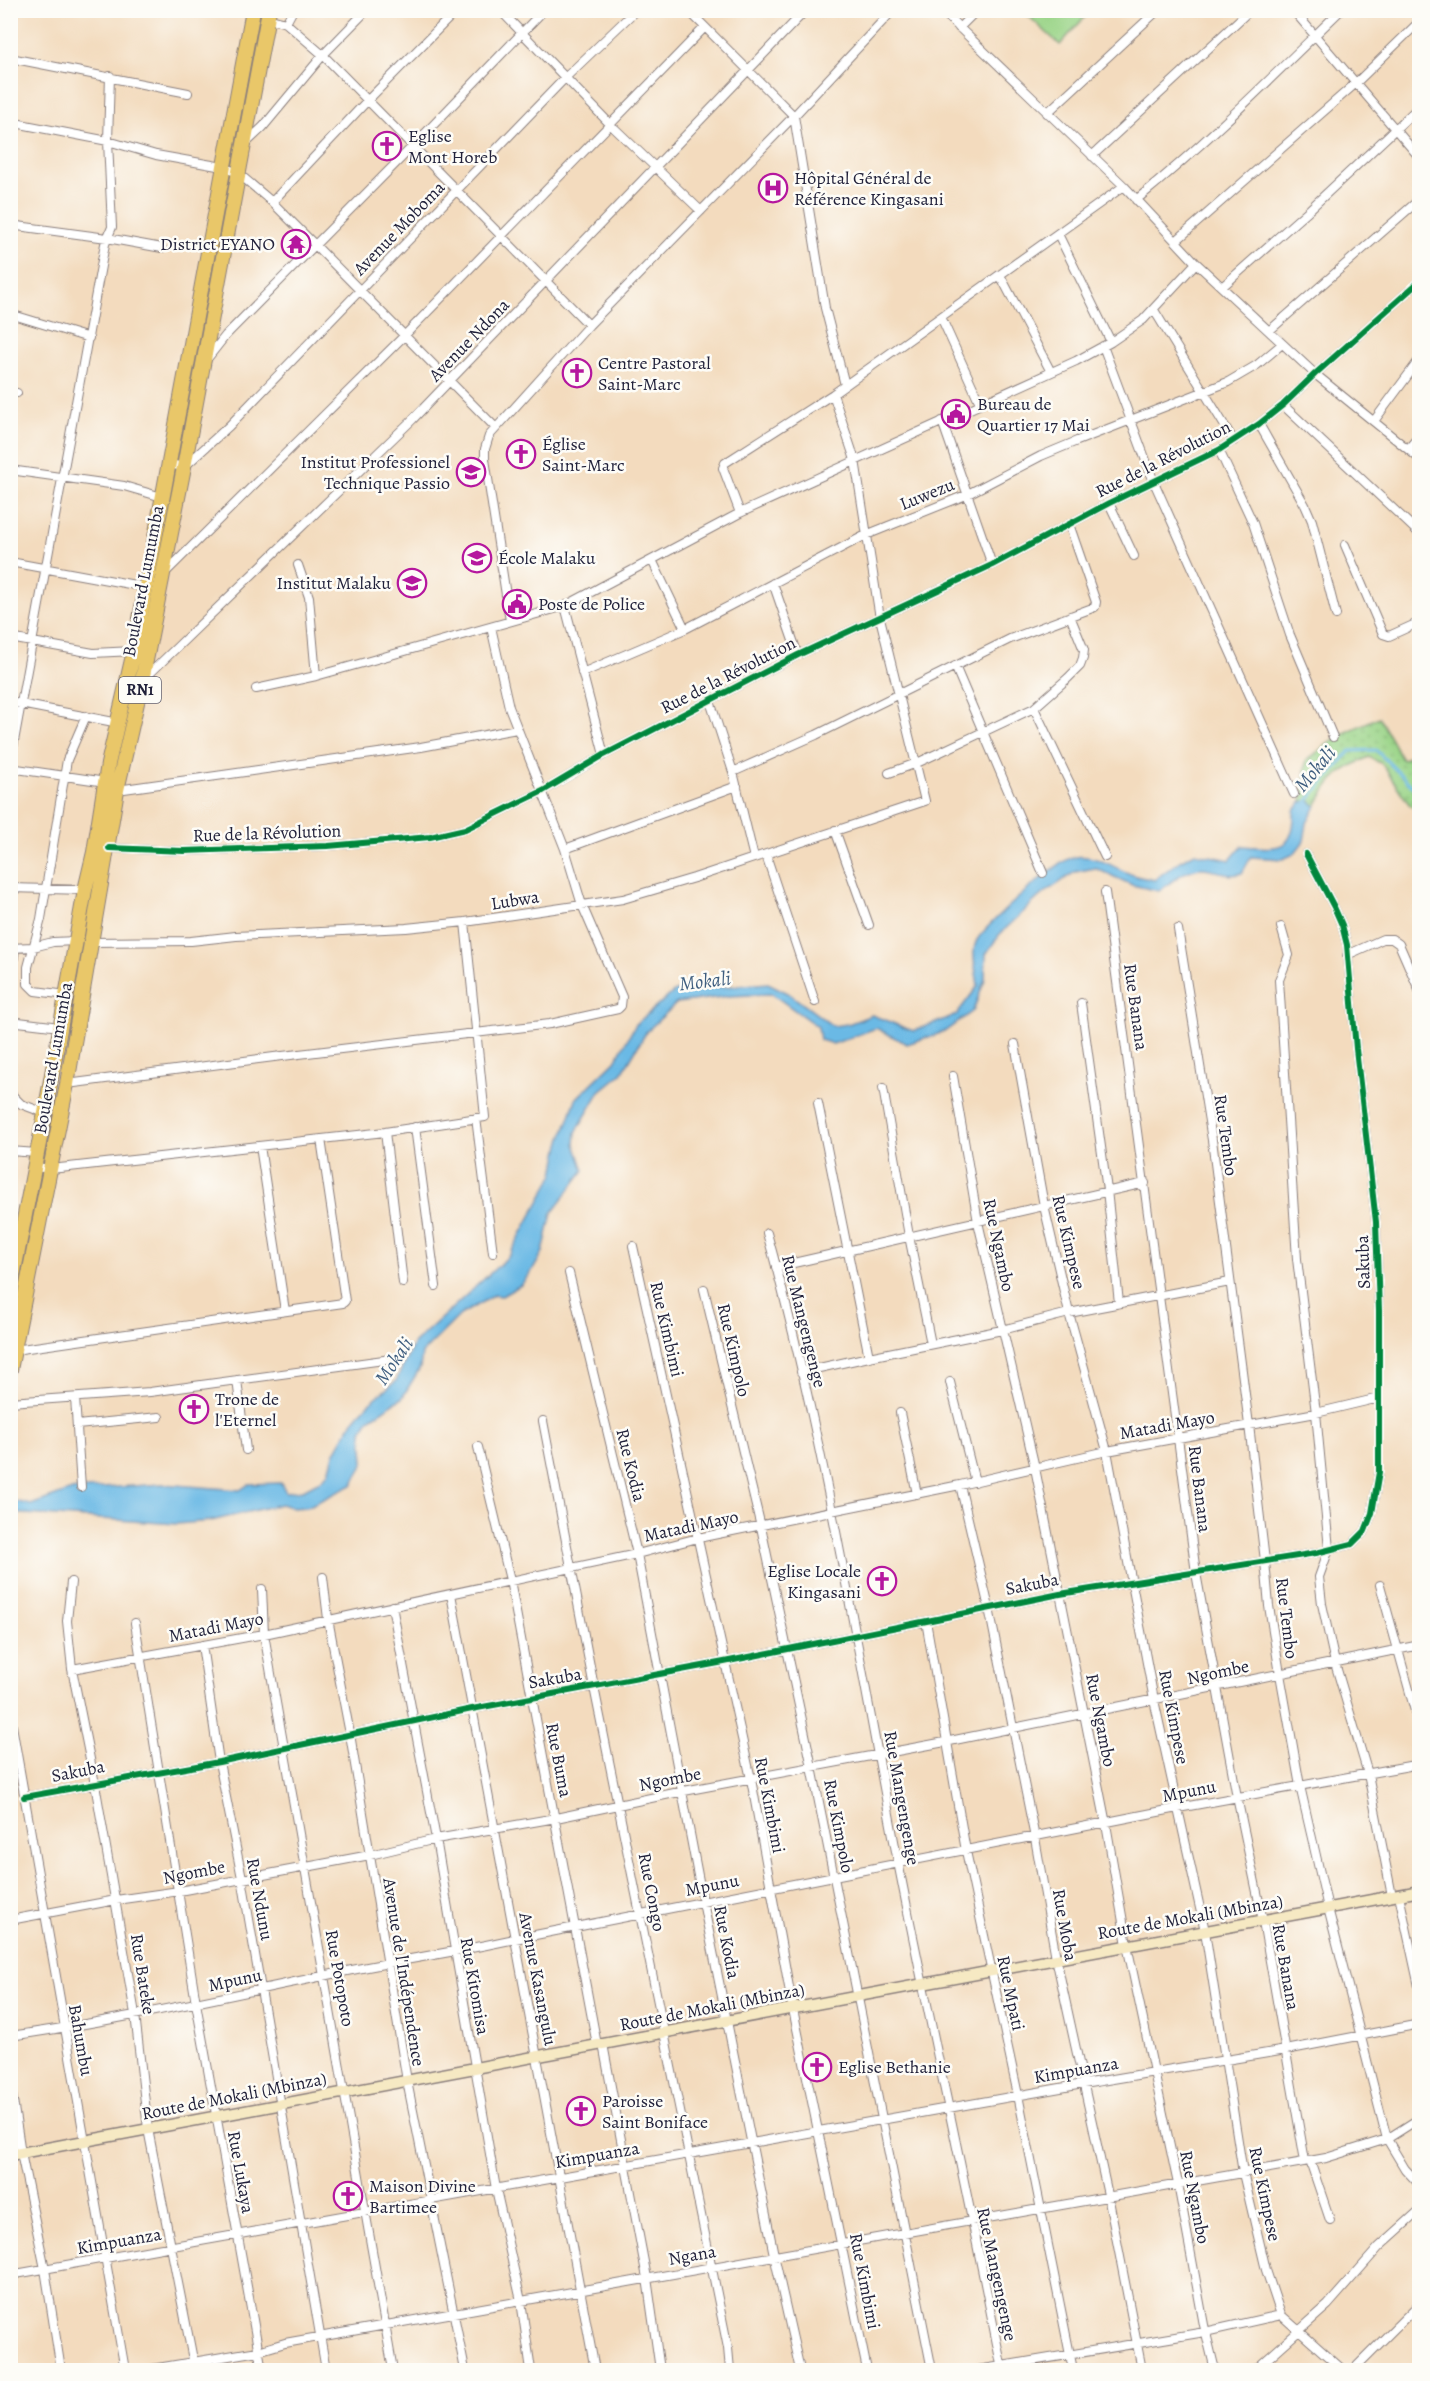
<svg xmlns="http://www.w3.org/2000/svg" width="1430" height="2381" font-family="Alegreya,serif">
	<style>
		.grass { fill: url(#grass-dots); stroke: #5e7b61; stroke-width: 1.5 }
		.pitch { fill: #9ad487; stroke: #5e7b61; stroke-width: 1.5 }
		.water { fill: #6bb9e5; stroke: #466e90; stroke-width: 1.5 }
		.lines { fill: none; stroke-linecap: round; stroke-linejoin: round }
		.stream { stroke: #6bb9e5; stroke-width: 3 }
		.street-casing { stroke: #8a7e7c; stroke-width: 10 }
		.secondary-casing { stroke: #8a7e7c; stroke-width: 13 }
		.highway-casing { stroke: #8a7e7c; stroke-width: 16 }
		.street { stroke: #fff; stroke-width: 8 }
		.secondary { stroke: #f6e9c3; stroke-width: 10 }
		.highway { stroke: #e9c769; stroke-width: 14 }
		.cycleway-casing { stroke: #fdfcf7; stroke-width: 10 }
		.cycleway { stroke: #00873e; stroke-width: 6 }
		.labels { text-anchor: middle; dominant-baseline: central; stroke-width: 5; stroke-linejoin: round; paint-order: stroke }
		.shield { fill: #fdfcf7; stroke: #646373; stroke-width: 1.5 }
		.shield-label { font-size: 16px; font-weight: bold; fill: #22223b }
		.poi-label { font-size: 18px; fill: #22223b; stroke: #fdfcf7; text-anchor: start }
		.street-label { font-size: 18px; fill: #22223b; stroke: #fdfcf7 }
		.water-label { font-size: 20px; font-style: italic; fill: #3f5e7f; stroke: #fdfcf7 }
	</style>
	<defs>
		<pattern id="grass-dots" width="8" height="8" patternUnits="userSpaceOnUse" patternTransform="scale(1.5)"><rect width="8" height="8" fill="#9ad487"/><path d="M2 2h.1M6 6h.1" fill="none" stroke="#84b675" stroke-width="1.8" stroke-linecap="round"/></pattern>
	</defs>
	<rect width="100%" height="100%" fill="#fdfcf7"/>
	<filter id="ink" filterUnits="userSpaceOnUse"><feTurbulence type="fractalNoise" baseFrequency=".0167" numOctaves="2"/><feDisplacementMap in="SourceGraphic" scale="12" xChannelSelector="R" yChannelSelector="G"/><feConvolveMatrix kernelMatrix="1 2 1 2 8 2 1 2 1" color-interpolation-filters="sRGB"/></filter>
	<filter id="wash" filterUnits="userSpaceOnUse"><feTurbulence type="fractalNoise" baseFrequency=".008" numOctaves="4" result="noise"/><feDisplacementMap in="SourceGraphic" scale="24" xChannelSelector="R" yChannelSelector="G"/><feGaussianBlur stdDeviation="1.35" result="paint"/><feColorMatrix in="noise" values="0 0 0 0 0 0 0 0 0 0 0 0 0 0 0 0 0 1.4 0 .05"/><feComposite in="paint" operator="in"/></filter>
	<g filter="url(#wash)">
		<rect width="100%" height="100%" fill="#f3dbbe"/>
		<path class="grass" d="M1379,717L1402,760L1414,754L1411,738L1419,729V811L1409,804L1382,764L1369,757C1340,771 1332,776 1316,806L1310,801L1302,802L1306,761L1338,736Z"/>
		<path class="pitch" d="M1023,11H1090L1060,45Z"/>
		<path class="water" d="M1310,801L1316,806L1307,823L1304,841L1294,854L1283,859L1251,857L1242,873C1225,879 1216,867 1201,868C1185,869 1171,882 1159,891L1132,885L1095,868L1075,872L1039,897L999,935L986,954L985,979L973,1011L944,1032L907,1044L876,1028L833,1044L820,1040L818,1027L772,994L729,996L677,1003L647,1031L622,1073L600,1091L576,1132L575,1144L584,1170L552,1213L543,1252L534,1268L521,1285L502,1296L494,1295L460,1315L422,1353L420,1368L402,1398L369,1419L362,1431L364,1463L352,1485L307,1507L293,1508L281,1504L211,1521L177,1524L11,1513V1500L31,1505L72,1490L163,1484L240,1490L249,1484L281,1483L286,1492L303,1490L320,1481L329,1473L334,1454L353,1421L367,1405L396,1381L414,1343L509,1256L554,1174L560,1144L576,1099L615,1061L636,1024L675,991L768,983L788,993L833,1026L848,1024L872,1015L913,1031L956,1015L978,986C977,974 970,952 977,940C986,925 1059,858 1075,857C1098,854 1115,869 1136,876C1142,878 1148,878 1154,880L1180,861L1195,853L1230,860L1242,846C1275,848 1295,854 1294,811L1302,802Z"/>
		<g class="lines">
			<path class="stream" d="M1306,803L1350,751L1376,750L1412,786L1420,791"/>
		</g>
	</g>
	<g filter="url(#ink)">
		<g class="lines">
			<g class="street-casing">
				<path id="street" d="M500,10L610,124L701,211
					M688,10L794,116L825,308L845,385
					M941,10L1124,186L1196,263L1315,374L1420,459
					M1293,10L1420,158
					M267,18L286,23L293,10
					M286,23L323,55L589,325
					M959,28L977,10
					M10,58L188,93
					M1047,113L1158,10
					M10,122L108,141L156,155L223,167L238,173L272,202L315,245L495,427
					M245,144L263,127L323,55L367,10
					M1092,156L1250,10
					M1136,200C1209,141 1274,75 1341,10
					M272,202L367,101L457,10
					M10,225L107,238L162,248
					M1058,234L1111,342
					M1176,241L1356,83L1420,21
					M1000,275L1051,372
					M1222,287L1310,209L1420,106
					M1154,310L1234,441
					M10,314L89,338
					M941,317L980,403
					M1269,331L1420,199
					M1103,346L1154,482L1294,794
					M207,359L226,335L413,146L544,10
					M10,392L17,393
					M1283,405L1420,534
					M942,421L992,565
					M1374,421L1420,359
					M1259,424L1305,505L1312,521L1336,615
					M1408,449L1420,435
					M1219,450L1253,523L1290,635L1333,737
					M169,464L184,467L229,426L566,77L636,10
					M10,470L124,486L162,497
					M1109,503L1134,556
					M740,513L723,468L725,463L833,394L1124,186
					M1345,545L1383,634L1389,636L1420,622
					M652,560L685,629
					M10,562L146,587
					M298,565L309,597L316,676
					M166,572L406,334L705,27
					M773,583L798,655
					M565,606L604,755
					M510,621L485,459V449L489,436L589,325L794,116L893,10
					M10,638L93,653L134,651
					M955,666L1043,873
					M582,673L685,629L866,535L966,495L1041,456L1077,441L1228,382L1257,365L1282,344
					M143,680L413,419L806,10
					M256,689L316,676L565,606L740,513L1076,361L1111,342L1143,320L1196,263
					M710,701L733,772L754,858
					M10,702L119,723
					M1034,708L1105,857
					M10,763L105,244L112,227L108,141L110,76
					M10,768L106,782
					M733,772L816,735L1010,639L1095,607L1096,602L1069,524
					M889,773L917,763L1034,708L1068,678L1080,666L1083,658L1084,650L1070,616
					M117,790L421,747L517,729
					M835,830L869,925
					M109,848L184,851L328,846L430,837L465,829L543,791L604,755L798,655L992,565L1109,503L1219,450L1259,424L1283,405L1315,374L1420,281
					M565,849L737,786
					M766,855L815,1002
					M10,888L85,890
					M1105,892L1196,1573L1237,1797L1263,1921L1305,2161
					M1281,927L1289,955L1279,980L1297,1259L1316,1413L1329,1549L1319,1577L1322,1604L1335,1663L1368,1774L1392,1896
					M1178,929L1212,1140L1249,1425L1265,1561L1269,1606L1280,1674L1300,1786L1328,1908L1387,2139L1405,2169L1420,2185
					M92,942L191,941L236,936L406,928L465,922L623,899L694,878L925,801L880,618L855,460L833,394
					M10,948L33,947L53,942L76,941
					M1347,955L1383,939H1392L1399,944L1420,992
					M10,989L15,948
					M67,995L35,991L28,984V967L41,919L67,760L86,716
					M1081,1003L1107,1190L1119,1303
					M10,1021L60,1027
					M1015,1044L1044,1206L1069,1313L1107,1451L1154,1700L1205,1931L1243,2173L1266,2270L1281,2315L1343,2370
					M953,1076L978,1222L1035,1468L1106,1824L1127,1945L1178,2184L1204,2325L1215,2370
					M67,1084L274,1057L550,1024L618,1009L621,1006L622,997L582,905L565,849L509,707L491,627
					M883,1088L909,1236L931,1344
					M10,1093L21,1104L45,1113
					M818,1103L869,1357L1002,1330L1069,1313L1230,1282
					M476,1118L493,1253
					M415,1127L436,1286
					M385,1132L403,1283
					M260,1146L285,1311
					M10,1151L37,1153
					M35,1167L51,1169L385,1132L485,1117L465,922
					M767,1233C825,1441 858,1655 899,1867C932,2035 970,2202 1002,2370
					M633,1246L751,1779L793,2009L867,2370
					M776,1267L1145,1183
					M569,1273L637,1554L703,1902L774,2255L800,2370
					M704,1289L761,1527L812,1767L932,2370
					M14,1350L343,1303L345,1301L321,1139
					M801,1372L869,1357
					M237,1380L246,1450
					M950,1382L975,1482
					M75,1398L81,1487
					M10,1402L150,1392L391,1359
					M900,1413L917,1494
					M543,1421L594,1687L728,2348L730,2370
					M77,1425L159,1417
					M478,1447L510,1580L597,2045
					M960,1485L989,1608L1035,1838L1056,1958L1108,2195L1142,2370
					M323,1577L328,1619L350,1734L407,2081L465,2370
					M71,1582L67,1621L72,1669L95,1784L135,2014L148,2129L195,2370
					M1380,1585L1420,1729
					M262,1589L264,1634L393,2370
					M451,1594L595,2370
					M392,1606L436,1839L496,2189L521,2301L531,2370
					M926,1621L966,1851L1018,2095L1073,2370
					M135,1623L196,2003L262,2370
					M202,1645L219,1762L242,1878L326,2370
					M72,1669L264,1634L637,1554L698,1538L960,1485L1107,1451L1316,1413L1379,1398
					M10,1714L125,2370
					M24,1797L219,1762L472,1709L724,1662L1060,1594L1316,1553L1352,1544L1365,1531L1372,1513L1379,1472V1311L1376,1222L1356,1049L1347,945L1342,925L1334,907L1306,854
					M1399,1895L1420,1991
					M10,1920L116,1900L179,1891L370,1855L436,1839L556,1818L684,1791L945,1742L1420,1645
					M10,2036C116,2021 219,1998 323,1976C387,1962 452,1953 515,1939L1178,1808L1420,1764
					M603,2044L647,2278L660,2370
					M10,2081L21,2153L45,2269L61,2370
					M1310,2161L1330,2220
					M10,2275L1083,2084L1286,2050L1420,2024
					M146,2370L258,2351L285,2343L1326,2158L1387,2139L1420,2118
					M978,2370L1205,2332L1281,2315
					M1255,2370L1328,2305L1379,2247L1420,2210
					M1353,2370L1420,2303"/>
			</g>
			<g class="secondary-casing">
				<path id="secondary" d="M10,2155L1420,1891"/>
			</g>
			<g class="highway-casing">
				<path id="highway" d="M10,1291L45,1113L85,890L94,852L108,764L134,651L253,10
					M10,1370L67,1084L117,790L142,681L184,467L269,10"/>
			</g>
			<use href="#street" class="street"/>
			<use href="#secondary" class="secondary"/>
			<use href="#highway" class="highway"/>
			<g class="cycleway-casing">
				<path id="cycleway" d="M109,848L184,851L328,846L430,837L465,829L543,791L604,755L798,655L992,565L1109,503L1219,450L1259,424L1283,405L1315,374L1420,281
					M24,1797L219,1762L472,1709L724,1662L1060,1594L1316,1553L1352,1544L1365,1531L1372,1513L1379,1472V1311L1376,1222L1356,1049L1347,945L1342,925L1334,907L1306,854"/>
			</g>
			<use href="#cycleway" class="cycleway"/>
		</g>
	</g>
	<defs>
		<g id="church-ring" transform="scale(1.5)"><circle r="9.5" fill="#fdfcf7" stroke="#b5179e" stroke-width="1.5"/><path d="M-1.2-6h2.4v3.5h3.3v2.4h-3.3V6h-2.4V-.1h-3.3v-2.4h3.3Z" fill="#b5179e"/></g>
		<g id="hospital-ring" transform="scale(1.5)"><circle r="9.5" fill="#fdfcf7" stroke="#b5179e" stroke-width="1.5"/><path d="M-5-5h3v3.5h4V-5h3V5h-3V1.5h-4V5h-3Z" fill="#b5179e"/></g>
		<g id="temple-ring" transform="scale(1.5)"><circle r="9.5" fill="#fdfcf7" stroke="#b5179e" stroke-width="1.5"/><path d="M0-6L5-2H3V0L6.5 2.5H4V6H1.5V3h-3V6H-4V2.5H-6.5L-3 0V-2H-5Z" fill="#b5179e"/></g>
		<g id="civic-ring" transform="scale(1.5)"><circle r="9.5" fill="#fdfcf7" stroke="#b5179e" stroke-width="1.5"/><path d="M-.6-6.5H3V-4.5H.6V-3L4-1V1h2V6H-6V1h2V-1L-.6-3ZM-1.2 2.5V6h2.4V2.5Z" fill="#b5179e"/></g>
		<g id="school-ring" transform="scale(1.5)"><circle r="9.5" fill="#fdfcf7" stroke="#b5179e" stroke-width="1.5"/><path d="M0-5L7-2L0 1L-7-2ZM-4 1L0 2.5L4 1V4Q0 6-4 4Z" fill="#b5179e"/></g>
	</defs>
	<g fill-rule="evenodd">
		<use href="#church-ring" x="387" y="146"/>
		<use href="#hospital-ring" x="773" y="188"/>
		<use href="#temple-ring" x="296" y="244"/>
		<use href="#church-ring" x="577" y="373"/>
		<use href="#civic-ring" x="956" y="414"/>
		<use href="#church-ring" x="521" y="454"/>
		<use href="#school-ring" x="471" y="472"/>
		<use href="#school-ring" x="477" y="558"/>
		<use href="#school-ring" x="412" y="583"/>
		<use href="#civic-ring" x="517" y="604"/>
		<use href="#church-ring" x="194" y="1409"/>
		<use href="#church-ring" x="882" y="1581"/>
		<use href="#church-ring" x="817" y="2067"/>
		<use href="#church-ring" x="581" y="2111"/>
		<use href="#church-ring" x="348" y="2196"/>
	</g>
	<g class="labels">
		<rect class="shield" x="119" y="677" width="42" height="26" rx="4.5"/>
		<g class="shield-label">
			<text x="140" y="690">RN1</text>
		</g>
		<g class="poi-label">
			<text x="408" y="136">Eglise<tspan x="408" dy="21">Mont Horeb</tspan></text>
			<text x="794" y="178">Hôpital Général de<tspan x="794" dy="21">Référence Kingasani</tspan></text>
			<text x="275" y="244" text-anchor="end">District EYANO</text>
			<text x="598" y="363">Centre Pastoral<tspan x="598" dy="21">Saint-Marc</tspan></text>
			<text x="977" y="404">Bureau de<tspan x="977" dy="21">Quartier 17 Mai</tspan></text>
			<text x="542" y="444">Église<tspan x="542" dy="21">Saint-Marc</tspan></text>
			<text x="450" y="462" text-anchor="end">Institut Professionel<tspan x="450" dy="21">Technique Passio</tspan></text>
			<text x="498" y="558">École Malaku</text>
			<text x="391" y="583" text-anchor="end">Institut Malaku</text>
			<text x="538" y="604">Poste de Police</text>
			<text x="215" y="1399">Trone de<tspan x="215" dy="21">l'Eternel</tspan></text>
			<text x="861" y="1571" text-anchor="end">Eglise Locale<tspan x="861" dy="21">Kingasani</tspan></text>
			<text x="838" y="2067">Eglise Bethanie</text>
			<text x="602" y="2101">Paroisse<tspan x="602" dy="21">Saint Boniface</tspan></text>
			<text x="369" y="2186">Maison Divine<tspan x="369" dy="21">Bartimee</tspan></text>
		</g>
		<g class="street-label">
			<text transform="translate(399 228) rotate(-46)">Avenue Moboma</text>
			<text transform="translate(469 340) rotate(-46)">Avenue Ndona</text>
			<text transform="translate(1163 459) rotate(-27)">Rue de la Révolution</text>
			<text transform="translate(927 494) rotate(-22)">Luwezu</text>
			<text transform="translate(143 581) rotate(-79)">Boulevard Lumumba</text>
			<text transform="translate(728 675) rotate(-27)">Rue de la Révolution</text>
			<text transform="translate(267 833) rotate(-2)">Rue de la Révolution</text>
			<text transform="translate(515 900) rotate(-9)">Lubwa</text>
			<text transform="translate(1136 1007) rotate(82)">Rue Banana</text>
			<text transform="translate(53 1058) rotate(-80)">Boulevard Lumumba</text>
			<text transform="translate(1226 1135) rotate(82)">Rue Tembo</text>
			<text transform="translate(1069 1242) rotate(77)">Rue Kimpese</text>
			<text transform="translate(999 1245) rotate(78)">Rue Ngambo</text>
			<text transform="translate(1363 1262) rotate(-92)">Sakuba</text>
			<text transform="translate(804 1321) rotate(76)">Rue Mangengenge</text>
			<text transform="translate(667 1329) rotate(77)">Rue Kimbimi</text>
			<text transform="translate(734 1350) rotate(77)">Rue Kimpolo</text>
			<text transform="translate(1167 1425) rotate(-10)">Matadi Mayo</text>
			<text transform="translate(631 1465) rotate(76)">Rue Kodia</text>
			<text transform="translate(1200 1489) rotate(83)">Rue Banana</text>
			<text transform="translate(691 1526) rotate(-12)">Matadi Mayo</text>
			<text transform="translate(1032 1584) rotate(-11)">Sakuba</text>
			<text transform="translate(1287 1618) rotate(83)">Rue Tembo</text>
			<text transform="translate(216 1627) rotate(-11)">Matadi Mayo</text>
			<text transform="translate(1218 1672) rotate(-12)">Ngombe</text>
			<text transform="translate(555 1678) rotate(-10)">Sakuba</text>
			<text transform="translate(1174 1717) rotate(79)">Rue Kimpese</text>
			<text transform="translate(1101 1720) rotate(79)">Rue Ngambo</text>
			<text transform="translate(559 1760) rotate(79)">Rue Buma</text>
			<text transform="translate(78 1771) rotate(-11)">Sakuba</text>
			<text transform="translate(670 1779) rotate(-11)">Ngombe</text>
			<text transform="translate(1189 1791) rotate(-11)">Mpunu</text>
			<text transform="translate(902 1798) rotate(80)">Rue Mangengenge</text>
			<text transform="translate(770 1805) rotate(79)">Rue Kimbimi</text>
			<text transform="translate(839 1826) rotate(79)">Rue Kimpolo</text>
			<text transform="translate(194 1872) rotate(-11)">Ngombe</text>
			<text transform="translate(712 1885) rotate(-11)">Mpunu</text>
			<text transform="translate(652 1892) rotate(79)">Rue Congo</text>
			<text transform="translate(260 1899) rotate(80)">Rue Ndunu</text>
			<text transform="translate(1190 1917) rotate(-10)">Route de Mokali (Mbinza)</text>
			<text transform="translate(1065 1925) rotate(80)">Rue Moba</text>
			<text transform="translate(727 1942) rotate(79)">Rue Kodia</text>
			<text transform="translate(1286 1967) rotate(80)">Rue Banana</text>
			<text transform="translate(404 1972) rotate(81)">Avenue de l'Indépendence</text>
			<text transform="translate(143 1974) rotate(81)">Rue Bateke</text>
			<text transform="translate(340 1978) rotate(80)">Rue Potopoto</text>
			<text transform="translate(538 1979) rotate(79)">Avenue Kasangulu</text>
			<text transform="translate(235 1980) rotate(-12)">Mpunu</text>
			<text transform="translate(475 1986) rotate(80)">Rue Kitomisa</text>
			<text transform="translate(1011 1993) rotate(78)">Rue Mpati</text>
			<text transform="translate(712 2007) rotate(-11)">Route de Mokali (Mbinza)</text>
			<text transform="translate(81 2040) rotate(80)">Bahumbu</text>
			<text transform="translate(1076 2070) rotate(-10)">Kimpuanza</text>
			<text transform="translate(234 2096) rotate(-11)">Route de Mokali (Mbinza)</text>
			<text transform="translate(597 2155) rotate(-10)">Kimpuanza</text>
			<text transform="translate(241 2172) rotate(80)">Rue Lukaya</text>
			<text transform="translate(1265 2194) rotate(78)">Rue Kimpese</text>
			<text transform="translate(1195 2197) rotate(79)">Rue Ngambo</text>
			<text transform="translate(119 2241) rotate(-10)">Kimpuanza</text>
			<text transform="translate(692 2255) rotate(-10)">Ngana</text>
			<text transform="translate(997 2274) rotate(78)">Rue Mangengenge</text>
			<text transform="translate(865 2281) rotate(79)">Rue Kimbimi</text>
		</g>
		<g class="water-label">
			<text transform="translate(1315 769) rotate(-50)">Mokali</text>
			<text transform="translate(705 981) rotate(-7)">Mokali</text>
			<text transform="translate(394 1361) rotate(-56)">Mokali</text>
		</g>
	</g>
	<rect width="1430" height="2381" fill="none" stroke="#fdfcf7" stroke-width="36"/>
</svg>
